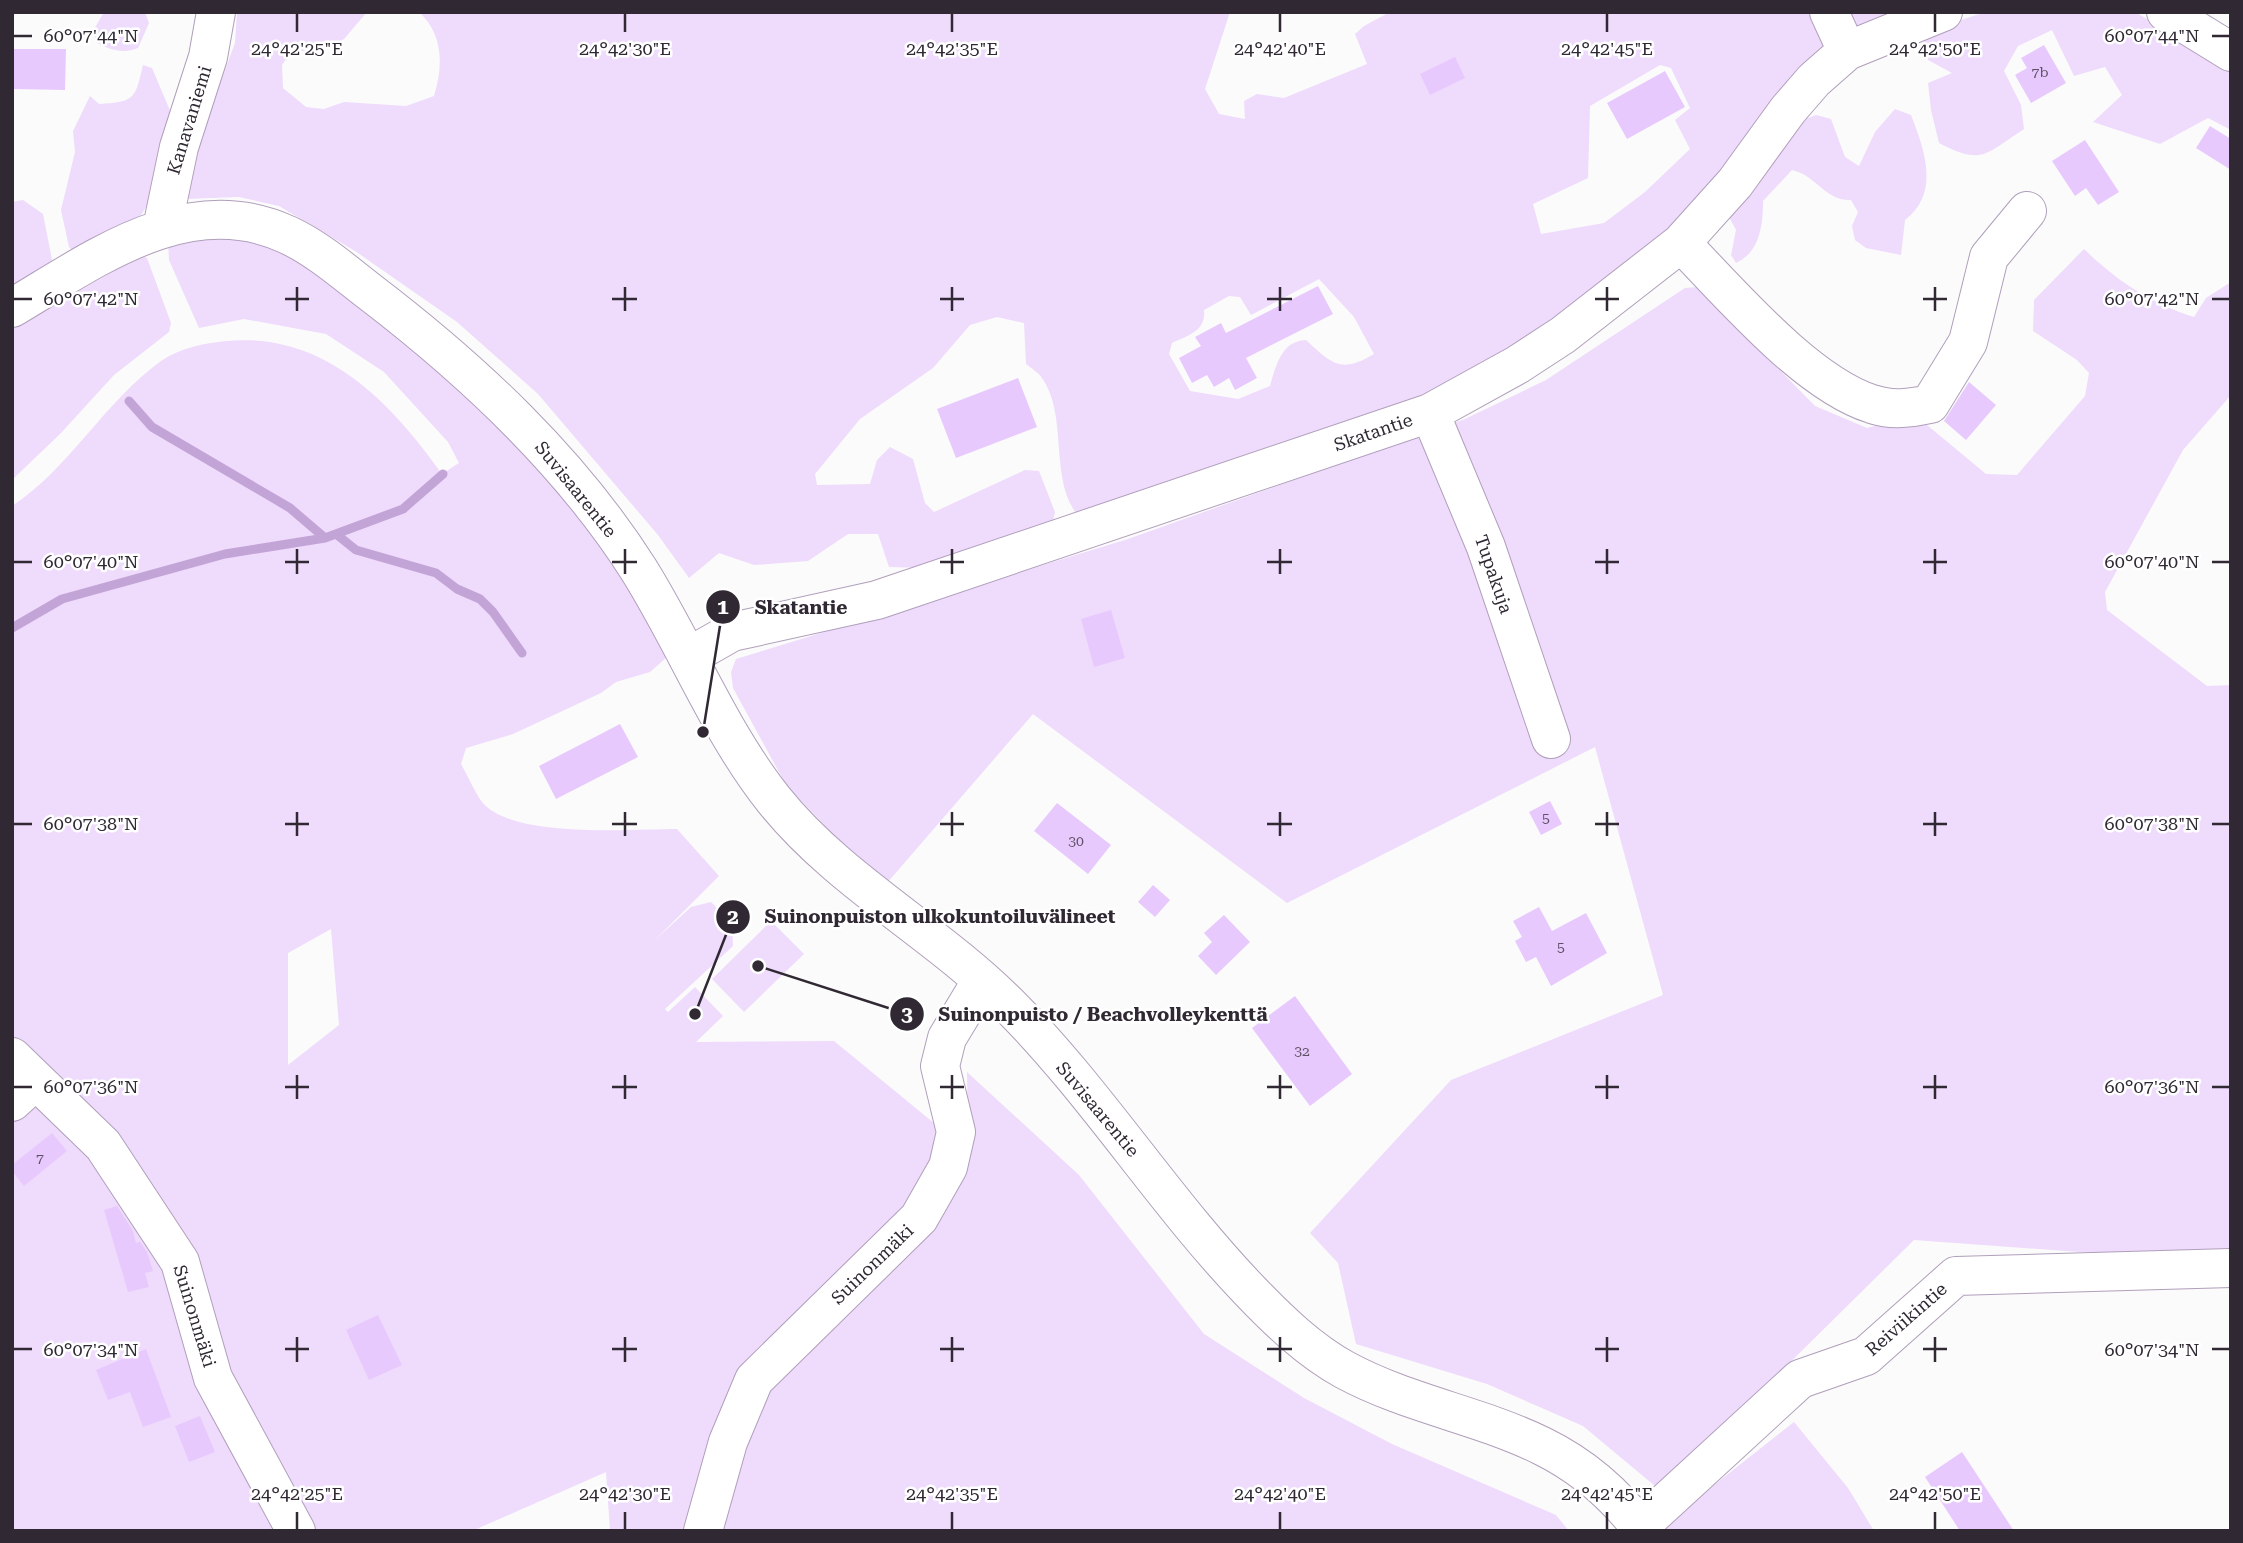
<svg xmlns="http://www.w3.org/2000/svg" width="2243" height="1543" font-family="'Roboto Serif',serif">
	<style>
		.green { fill: #efdbfc; fill-rule: evenodd }
		.lines { fill: none; stroke-linecap: round; stroke-linejoin: round }
		.stream { stroke: #c3a4d7; stroke-width: 9 }
		.building { fill: #e8c9fd }
		.minor-casing { stroke: #b09fbb; stroke-width: 40 }
		.minor { stroke: #fff; stroke-width: 38 }
		.ticks { fill: none; stroke: #302934; stroke-width: 2.5 }
		.labels { text-anchor: middle; dominant-baseline: central; stroke-width: 5; stroke-linejoin: round; paint-order: stroke }
		.number-label { font-size: 14px; fill: #5e5166 }
		.street-label { font-size: 18px; fill: #302934; stroke: #fff }
		.ticks-label { font-size: 18px; text-anchor: middle; fill: #302934; stroke: #fff; stroke-width: 5; stroke-linejoin: round; paint-order: stroke }
		.leader { fill: none; stroke: #302934; stroke-width: 2.5 }
		.callout-dot { fill: #302934; stroke: #fff; stroke-width: 2.5 }
		.mark-label { font-size: 21px; text-anchor: middle; font-weight: bold; fill: #fff }
		.callout-label { font-size: 19px; text-anchor: middle; font-weight: bold; fill: #302934; stroke: #fff; stroke-width: 5; stroke-linejoin: round; paint-order: stroke }
	</style>
	<rect width="100%" height="100%" fill="#fbfbfb"/>
	<path class="green" d="M104,12H145L149,23L138,48C124,54 109,50 96,42L93,31Z
		M237,12H367L344,39L324,49L291,52L282,65L283,88L306,107L324,109L344,102L406,106L434,96C443,67 444,35 419,12H1230L1205,89L1219,114L1245,119L1244,101L1257,94L1284,98L1367,64L1355,34L1364,26L1390,12H1910L1732,179L1491,371L1079,517C1048,481 1069,416 1042,378C1039,373 1031,368 1026,364L1024,323L997,317L970,325L933,368L860,419L815,474L817,485L870,484L877,460L890,447L913,459L925,503L934,512L1025,470L1039,471L1055,512L1052,525L927,568L889,567L878,534H848L808,561L754,565L719,553L689,578L658,535L538,394L457,322L355,251L279,206L239,197L186,199L187,172L235,43ZM1660,65L1671,68L1690,108L1675,120L1690,149L1645,192L1604,223L1541,234L1533,204L1588,178L1590,106ZM1319,279L1354,317L1374,354C1341,374 1332,364 1306,340C1281,341 1276,366 1270,386L1238,399L1190,391L1169,354L1172,343C1189,335 1206,331 1204,310L1229,296L1240,297L1251,315Z
		M1985,12H2135L2231,69V130L2208,118L2160,144L2093,122L2122,95L2105,67L2074,76L2052,30L2018,46L2004,71L2021,105L2024,129C1985,154 1983,166 1939,143L1931,110L1928,83L1952,73L1928,60L1923,33Z
		M143,65L152,68L174,120L153,196L141,215L74,252L69,247L61,210L75,152L73,131L90,96L99,104C135,102 135,99 143,65Z
		M1895,109L1911,115C1925,151 1940,193 1905,220L1901,255L1866,248L1855,240L1852,226L1858,212L1851,200C1825,201 1816,175 1792,170L1763,201C1763,225 1760,252 1736,263L1731,255L1736,230L1728,215L1795,123L1816,115L1831,119L1845,157L1859,166L1875,132Z
		M23,200L43,214L53,265L12,290V202Z
		M197,237L257,240L294,256L330,281L499,422L601,543L665,645L667,657L650,672L616,682L601,693L513,734L466,748L461,764C468,776 474,791 482,802C512,839 632,829 677,829L719,876L654,941L691,907L711,902L732,923L733,946L665,1009L668,1012L695,987L723,1016L696,1042L834,1041L968,1151L967,1072L1079,1175L1204,1334L1304,1398L1392,1444L1556,1515L1569,1531H610L606,1472L472,1531H12V506C71,467 104,402 161,361C180,348 204,343 227,341C324,332 390,401 442,474L459,463L448,442L384,372L326,334L244,319L199,328L169,260L168,241ZM331,929L339,1025L288,1065V953Z
		M2084,249C2117,281 2150,303 2194,317L2206,298L2231,282V395L2183,450L2105,592L2107,610L2207,686L2231,685V1249L2122,1255L1914,1240L1765,1387L1655,1486L1583,1426L1487,1384L1356,1344L1338,1263L1310,1233L1451,1080L1663,995L1595,747L1287,903L1033,714L887,883L857,859L786,785L733,688L731,672L736,659L1128,539L1465,419L1546,380L1685,288L1698,287L1815,406L1867,428L1903,419L1921,420L1986,474L2017,475L2085,396L2089,373L2077,360L2033,331L2034,300Z
		M142,255L147,258L171,323L169,332L114,375L61,433L12,480V329Z
		M771,921L804,954L744,1012L712,979Z
		M1794,1422L1848,1488L1874,1531H1664L1690,1504Z"/>
	<g class="lines">
		<path class="stream" d="M129,401L152,427L290,508L325,538
			M336,534L356,550L436,573L457,589L480,599L493,612L522,653
			M12,628L62,599L225,554L325,538L403,509L443,474"/>
	</g>
	<path class="building" d="M2044,45L2066,83L2031,103L2015,75L2027,68L2021,58Z
		M12,49H66L65,90L12,89Z
		M1455,57L1465,78L1430,95L1420,74Z
		M1665,71L1685,107L1627,139L1607,103Z
		M2210,126L2231,139V170L2196,148Z
		M2085,140L2119,192L2098,205L2086,188L2075,196L2052,161Z
		M1318,286L1333,314L1246,358L1257,378L1235,390L1229,378L1214,387L1207,375L1192,383L1179,358L1201,346L1195,337L1221,323L1226,333Z
		M1018,378L1037,427L956,458L937,409Z
		M1969,382L1996,405L1966,440L1944,421Z
		M1111,610L1125,658L1094,667L1081,619Z
		M620,724L638,757L556,799L539,766Z
		M1550,801L1562,824L1541,835L1529,812Z
		M1057,803L1111,845L1088,874L1034,831Z
		M1153,885L1170,900L1155,917L1138,902Z
		M1539,907L1552,931L1586,913L1607,953L1551,986L1536,957L1526,962L1515,941L1522,937L1513,921Z
		M1224,915L1250,942L1216,975L1198,956L1212,942L1204,933Z
		M1295,996L1352,1074L1310,1106L1252,1028Z
		M52,1133L67,1151L24,1186L12,1171V1165Z
		M117,1206L133,1231L136,1243L140,1242L147,1252L153,1271L145,1273L149,1287L128,1292L104,1210Z
		M378,1315L402,1365L369,1380L346,1330Z
		M146,1349L171,1417L143,1427L130,1392L108,1400L96,1370Z
		M200,1416L215,1452L189,1462L175,1426Z
		M1962,1452L2014,1531H1960L1925,1477Z"/>
	<g class="lines">
		<g class="minor-casing">
			<path id="minor" d="M1829,12L1847,51
				M2166,12L2231,52
				M162,228L179,147L208,57L216,12
				M1681,243C1730,293 1806,383 1872,404C1892,411 1911,408 1930,404L1968,342L1989,257L2027,211
				M12,308C95,259 189,188 288,235C318,249 344,272 370,292C472,370 570,461 639,570C686,645 719,731 774,800C839,881 935,931 1008,1004C1097,1093 1164,1202 1252,1293C1279,1321 1310,1351 1345,1370C1408,1404 1479,1415 1542,1446C1583,1466 1616,1495 1643,1531
				M1430,413L1486,547L1551,739
				M690,656L732,632L877,600L1430,413L1517,365L1563,335L1681,243L1735,183L1788,110L1814,80L1847,51L1943,12
				M12,1057L103,1145L180,1262L213,1378L296,1531
				M12,1102L36,1080
				M1640,1526L1800,1379L1866,1356L1956,1276L2231,1268
				M703,1531L728,1442L754,1380L919,1218L948,1167L956,1132L940,1066L947,1038L982,980"/>
		</g>
		<use href="#minor" class="minor"/>
	</g>
	<path class="ticks" d="M297,14V32M625,14V32M952,14V32M1280,14V32M1607,14V32M1935,14V32M14,36H32M2212,36H2229M297,287V311M625,287V311M952,287V311M1280,287V311M1607,287V311M1935,287V311M14,299H32M285,299H309M612,299H637M940,299H964M1267,299H1292M1595,299H1619M1923,299H1947M2212,299H2229M297,549V574M625,549V574M952,549V574M1280,549V574M1607,549V574M1935,549V574M14,562H32M285,562H309M612,562H637M940,562H964M1267,562H1292M1595,562H1619M1923,562H1947M2212,562H2229M297,812V836M625,812V836M952,812V836M1280,812V836M1607,812V836M1935,812V836M14,824H32M285,824H309M612,824H637M940,824H964M1267,824H1292M1595,824H1619M1923,824H1947M2212,824H2229M297,1075V1099M625,1075V1099M952,1075V1099M1280,1075V1099M1607,1075V1099M1935,1075V1099M14,1087H32M285,1087H309M612,1087H637M940,1087H964M1267,1087H1292M1595,1087H1619M1923,1087H1947M2212,1087H2229M297,1337V1362M625,1337V1362M952,1337V1362M1280,1337V1362M1607,1337V1362M1935,1337V1362M14,1349H32M285,1349H309M612,1349H637M940,1349H964M1267,1349H1292M1595,1349H1619M1923,1349H1947M2212,1349H2229M297,1512V1529M625,1512V1529M952,1512V1529M1280,1512V1529M1607,1512V1529M1935,1512V1529"/>
	<g class="labels">
		<g class="number-label">
			<text x="2040" y="72">7b</text>
			<text x="1546" y="818">5</text>
			<text x="1076" y="841">30</text>
			<text x="1561" y="947">5</text>
			<text x="1302" y="1051">32</text>
			<text x="40" y="1158">7</text>
		</g>
		<g class="street-label">
			<text transform="translate(189 120) rotate(-73)">Kanavaniemi</text>
			<text transform="translate(1373 432) rotate(-19)">Skatantie</text>
			<text transform="translate(576 489) rotate(51)">Suvisaarentie</text>
			<text transform="translate(1494 574) rotate(71)">Tupakuja</text>
			<text transform="translate(1098 1109) rotate(50)">Suvisaarentie</text>
			<text transform="translate(872 1264) rotate(-44)">Suinonmäki</text>
			<text transform="translate(195 1316) rotate(73)">Suinonmäki</text>
			<text transform="translate(1906 1319) rotate(-41)">Reiviikintie</text>
		</g>
	</g>
	<g class="ticks-label">
		<text x="91" y="42">60°07'44"N</text>
		<text x="2152" y="42">60°07'44"N</text>
		<text x="297" y="55">24°42'25"E</text>
		<text x="625" y="55">24°42'30"E</text>
		<text x="952" y="55">24°42'35"E</text>
		<text x="1280" y="55">24°42'40"E</text>
		<text x="1607" y="55">24°42'45"E</text>
		<text x="1935" y="55">24°42'50"E</text>
		<text x="91" y="305">60°07'42"N</text>
		<text x="2152" y="305">60°07'42"N</text>
		<text x="91" y="568">60°07'40"N</text>
		<text x="2152" y="568">60°07'40"N</text>
		<text x="91" y="830">60°07'38"N</text>
		<text x="2152" y="830">60°07'38"N</text>
		<text x="91" y="1093">60°07'36"N</text>
		<text x="2152" y="1093">60°07'36"N</text>
		<text x="91" y="1356">60°07'34"N</text>
		<text x="2152" y="1356">60°07'34"N</text>
		<text x="297" y="1500">24°42'25"E</text>
		<text x="625" y="1500">24°42'30"E</text>
		<text x="952" y="1500">24°42'35"E</text>
		<text x="1280" y="1500">24°42'40"E</text>
		<text x="1607" y="1500">24°42'45"E</text>
		<text x="1935" y="1500">24°42'50"E</text>
	</g>
	<path class="leader" d="M703 732L723 607M695 1014L733 917M758 966L907 1014"/>
	<g class="callout-dot">
		<circle cx="703" cy="732" r="7"/>
		<circle cx="695" cy="1014" r="7"/>
		<circle cx="758" cy="966" r="7"/>
		<circle cx="723" cy="607" r="18"/>
		<circle cx="733" cy="917" r="18"/>
		<circle cx="907" cy="1014" r="18"/>
	</g>
	<g class="mark-label">
		<text x="723" y="614">1</text>
		<text x="733" y="924">2</text>
		<text x="907" y="1021">3</text>
	</g>
	<g class="callout-label">
		<text x="801" y="614">Skatantie</text>
		<text x="940" y="923">Suinonpuiston ulkokuntoiluvälineet</text>
		<text x="1103" y="1021">Suinonpuisto / Beachvolleykenttä</text>
	</g>
	<rect width="2243" height="1543" fill="none" stroke="#302934" stroke-width="28"/>
</svg>
